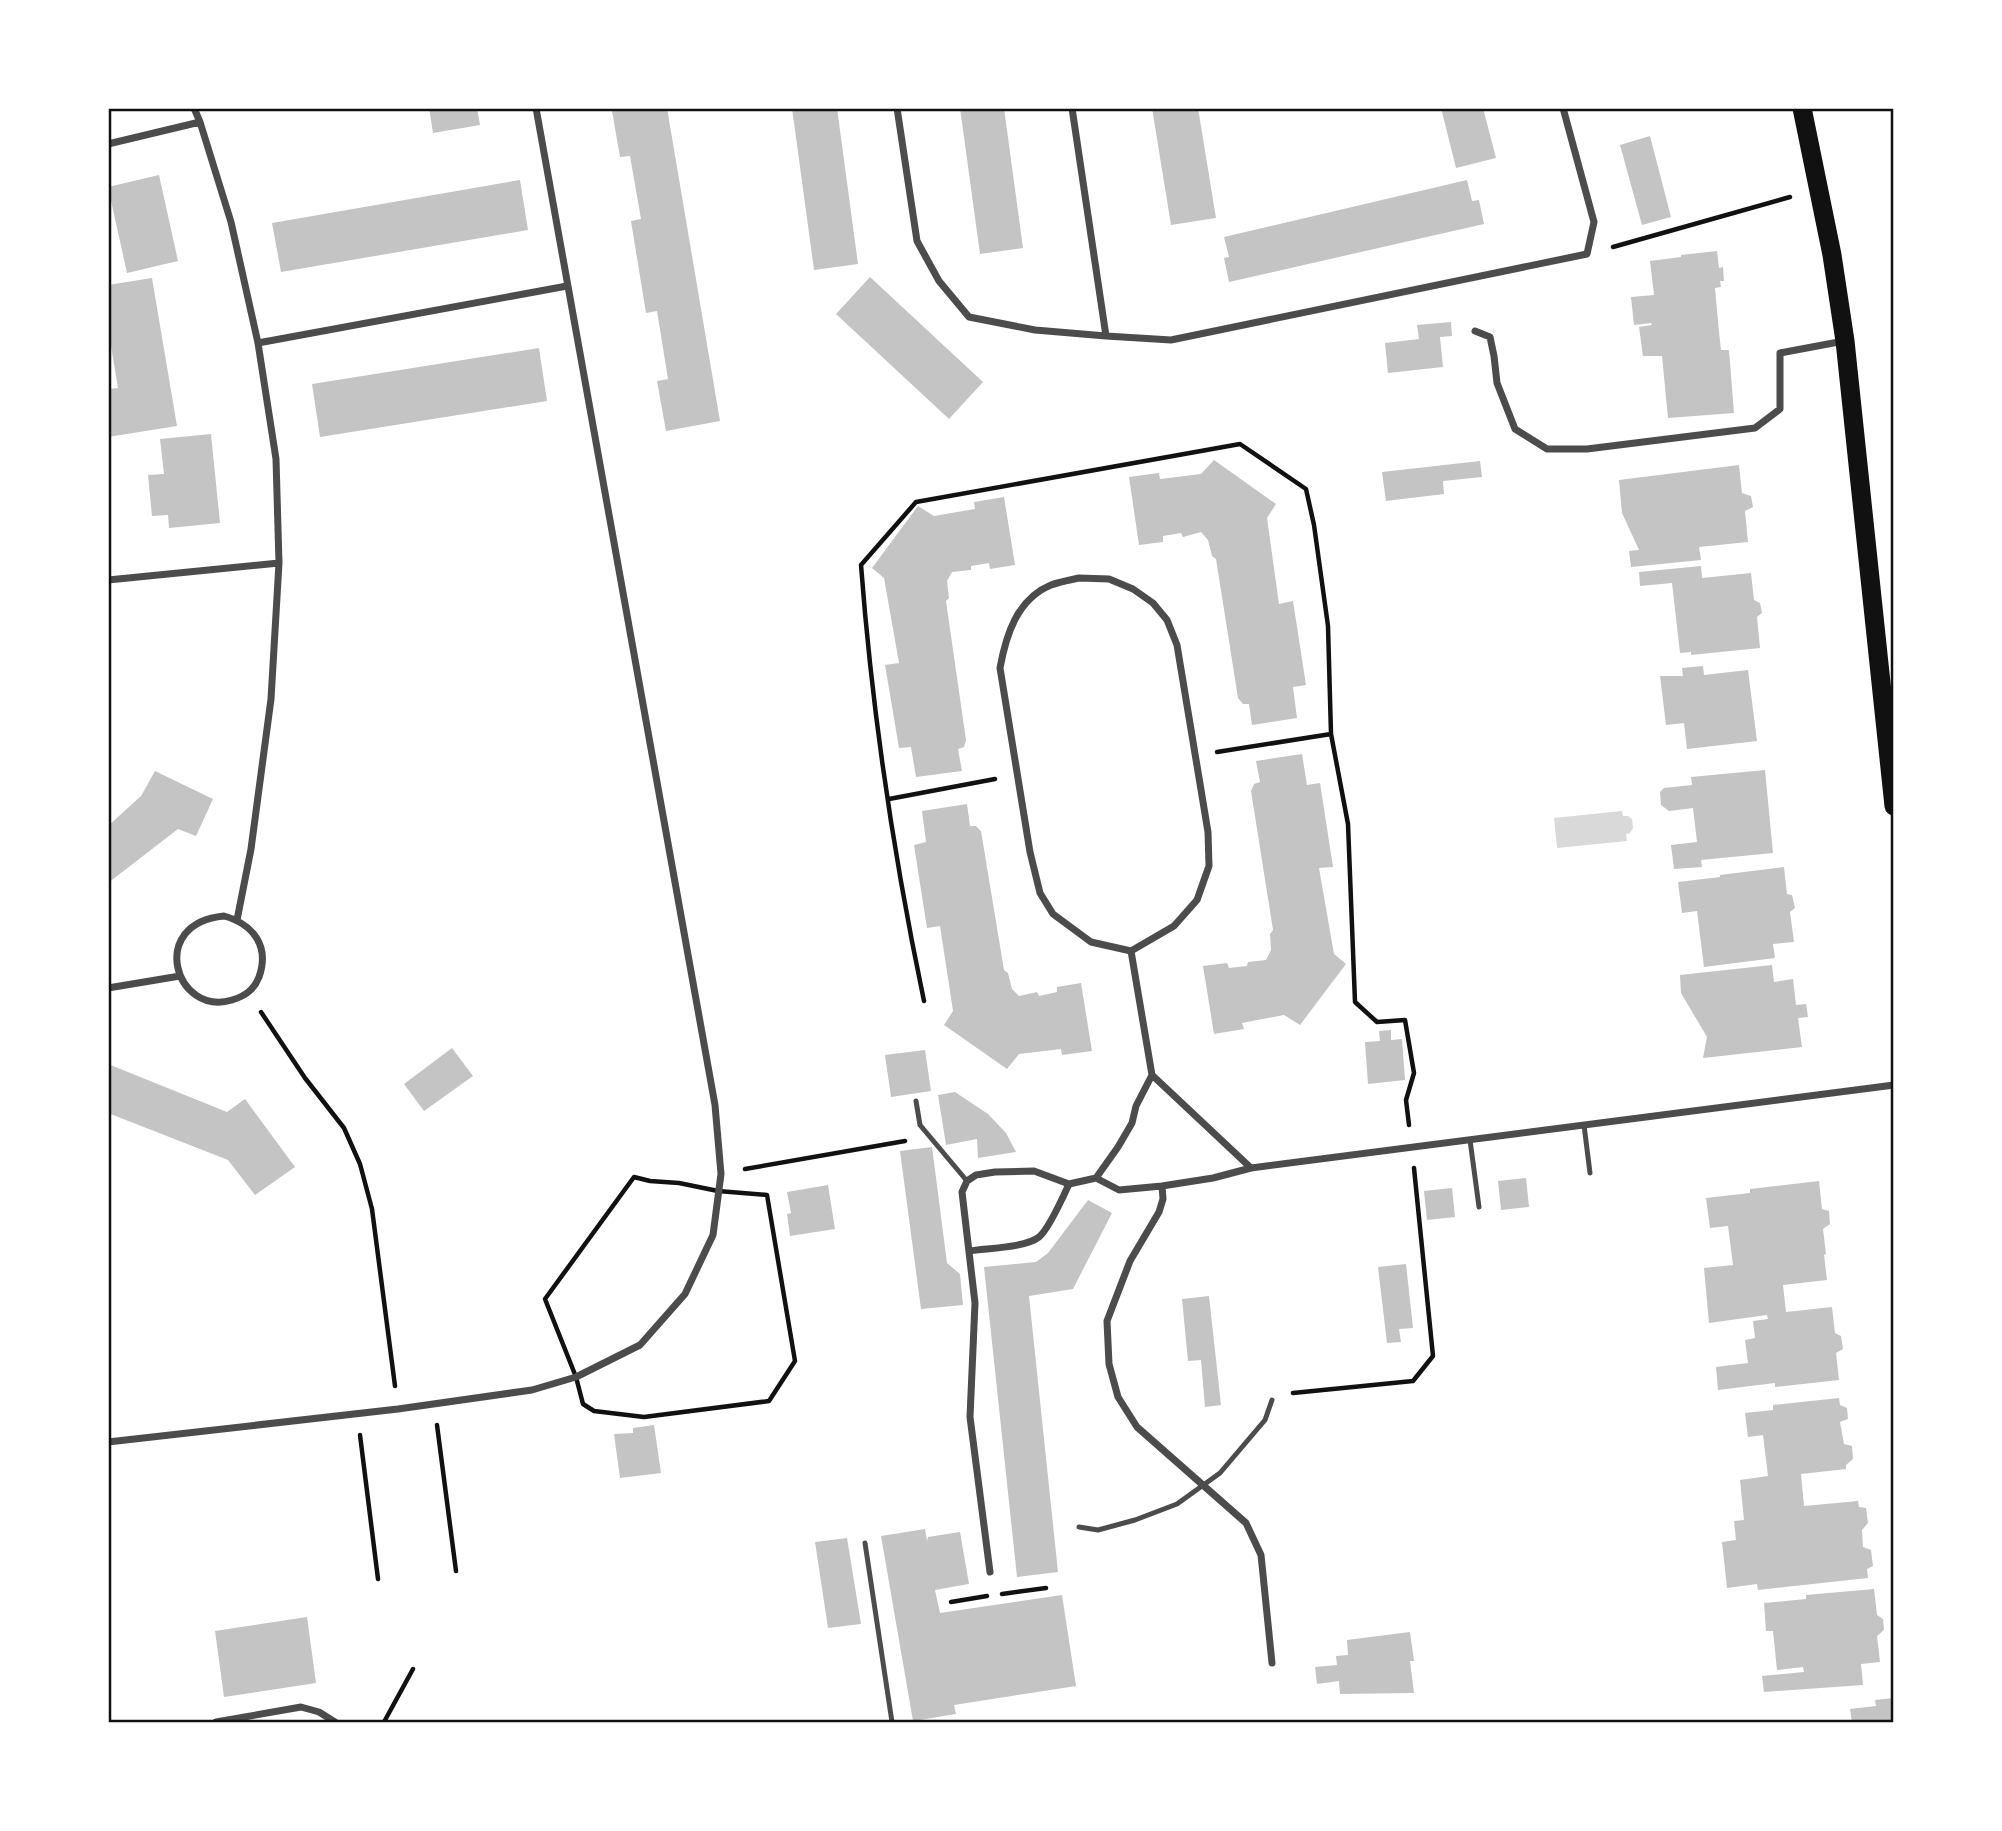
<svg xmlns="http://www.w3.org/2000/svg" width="2002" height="1831" font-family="'Libre Baskerville',serif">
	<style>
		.water { fill: #d9d9d9 }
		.building { fill: #c4c4c4 }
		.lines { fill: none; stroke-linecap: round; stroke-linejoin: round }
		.path { stroke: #111; stroke-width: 4.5 }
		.service { stroke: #4c4c4c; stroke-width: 5 }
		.minor { stroke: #4c4c4c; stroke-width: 7 }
		.trunk { stroke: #111; stroke-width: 19 }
		.neatline { fill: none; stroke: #111; stroke-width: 2.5 }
	</style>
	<rect width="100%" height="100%" fill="#fff"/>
	<path class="water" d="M1622,811L1623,816H1628L1632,819L1633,828L1630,833L1626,834L1627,841L1557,848L1554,818Z"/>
	<path class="building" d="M429,108H477L480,125L433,133Z
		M626,108H667L720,421L666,431L657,381L668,379L657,311L646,313L631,221L641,219L630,156L620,157L612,111Z
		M792,108H837L858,264L814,270Z
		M960,108H1004L1023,248L980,254Z
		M1152,108H1198L1216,218L1171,225Z
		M1441,108H1483L1496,158L1456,168Z
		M1650,136L1671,217L1642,225L1620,145Z
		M159,175L178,261L127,273L108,187Z
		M520,180L528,230L281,272L272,223Z
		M1467,180L1472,201L1479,200L1484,224L1229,282L1224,258L1229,257L1224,237Z
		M1717,251L1719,268L1723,267L1724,281H1720L1721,287L1715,288L1719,332L1721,350H1729L1734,413L1668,418L1662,356H1643L1639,327L1652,325L1651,323L1634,325L1631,297L1654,295L1650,261L1681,257V255Z
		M870,277L983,382L949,419L836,314Z
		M152,278L177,426L108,437V389L118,388L108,328V285Z
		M1451,322L1452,336L1440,337L1443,367L1388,373L1385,343L1419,339L1417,325Z
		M539,348L547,401L320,437L312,384Z
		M211,434L220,523L169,528L168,515L152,516L148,475L164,474L160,439Z
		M1214,460L1276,504L1267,518L1279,604L1293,601L1306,685L1293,687L1297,718L1252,725L1249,704H1243L1238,698L1216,559L1212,556L1208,540L1201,532L1183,537L1181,533L1163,536V542L1139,545L1129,477L1159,473L1160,479L1201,474Z
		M1480,461L1482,477L1443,481L1444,494L1386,501L1382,472Z
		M1739,465L1742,493L1751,496L1753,507L1745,511L1748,542L1699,547L1701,560L1631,567L1629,551L1639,550L1622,513L1619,480Z
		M1004,497L1015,565L990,569L989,563L971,566V570L952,572L947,581L949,598L946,601L966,740L964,747L958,749L962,771L916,777L911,747L899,748L885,665L899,663L884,578L872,568L918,506L934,516L975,509L974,502Z
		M1701,566L1702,578L1751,573L1754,600L1760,603L1762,613L1757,617L1760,648L1691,655V652L1680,653L1672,583L1640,586L1639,572Z
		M1703,666L1704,675L1748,670L1757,741L1687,749L1684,723L1666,725L1660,676H1683L1682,668Z
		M1302,754L1307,785L1320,783L1333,867L1319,868L1334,954L1346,964L1300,1025L1284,1015L1242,1023L1244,1029L1214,1034L1203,966L1227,963L1229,968L1247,966L1248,962L1266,960L1271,950L1270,934L1273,930L1251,791L1254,784L1260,782L1256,761Z
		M1765,770L1773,853L1701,860L1702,867L1674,869L1671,845L1697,842L1693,808L1669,811L1661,805L1660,792L1664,788L1692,785L1691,777Z
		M155,771L213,799L196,836L178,829L108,883V826L141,796Z
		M967,804L970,826H976L981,831L1004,970L1008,973L1012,989L1019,996L1037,992L1039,996L1057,992V987L1081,983L1092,1051L1062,1055L1061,1049L1019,1054L1007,1069L944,1025L953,1011L940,926L927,928L914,845L926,842L922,811Z
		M1784,867L1787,894L1792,895L1795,908L1790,912L1794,942L1773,944L1775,958L1704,967L1697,911L1682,913L1678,882L1720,877V875Z
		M1772,965L1774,982L1793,979L1796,1005L1806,1004L1808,1017L1798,1018L1802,1047L1703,1058L1707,1037L1681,993L1680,975Z
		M1391,1030V1040L1402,1039L1405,1080L1368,1084L1365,1042L1380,1041L1379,1031Z
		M452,1048L473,1076L424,1111L404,1084Z
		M925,1050L931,1091L891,1097L885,1055Z
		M108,1064L227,1112L245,1099L295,1167L255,1195L228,1160L108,1113Z
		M955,1092L988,1114L1006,1133L1016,1152L978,1158L977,1139L946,1145L938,1095Z
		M932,1147L947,1263L960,1274L963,1305L921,1309L900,1151Z
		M1526,1178L1529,1207L1501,1210L1498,1181Z
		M1819,1181L1822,1209L1829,1211L1830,1224L1823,1229L1826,1254L1824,1255L1827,1280L1783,1285L1786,1312L1832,1307L1835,1333L1841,1336L1843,1349L1836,1353L1839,1380L1775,1387V1383L1718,1390L1716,1367L1748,1363L1745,1340L1755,1338L1753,1321L1768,1319L1767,1315L1709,1323L1704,1268L1733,1265L1728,1226L1710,1228L1706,1198L1750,1193V1189Z
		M828,1185L835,1229L790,1236L787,1214L791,1213L787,1192Z
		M1452,1188L1455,1217L1427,1220L1424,1191Z
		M1088,1200L1112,1213L1073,1289L1029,1296L1058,1572L1017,1577L984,1267L1036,1262L1048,1253Z
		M1406,1264L1413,1328L1399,1329L1401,1342L1387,1343L1378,1267Z
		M1209,1296L1221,1405L1205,1407L1201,1360L1188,1361L1182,1299Z
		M1839,1398L1840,1405L1847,1408L1848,1419L1840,1422L1844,1444L1852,1446L1853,1459L1846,1465V1469L1801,1474L1804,1506L1858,1501L1859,1507L1866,1508L1868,1523L1862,1530L1863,1547L1871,1550L1873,1566L1867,1569L1868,1578L1758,1590L1757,1584L1727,1588L1722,1542L1736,1540L1734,1521L1744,1520L1740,1480L1768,1476L1763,1435L1748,1437L1745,1413L1773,1410V1405Z
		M654,1425L661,1473L620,1478L614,1434L633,1433V1428Z
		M925,1529L927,1541L928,1537L960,1532L969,1584L935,1590L940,1613L1062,1595L1076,1686L954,1705L956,1714L913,1721L881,1536Z
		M847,1538L861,1624L828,1628L815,1542Z
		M1874,1589L1877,1615L1883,1619L1884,1630L1877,1636L1880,1662L1861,1664L1863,1685L1764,1692L1762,1676L1804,1672L1803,1667L1777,1670L1773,1631H1766L1764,1603L1806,1599V1595Z
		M307,1617L316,1683L224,1697L215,1631Z
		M1410,1632L1414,1661H1410L1414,1693L1340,1694L1339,1681L1317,1684L1315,1667L1337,1665L1336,1656L1348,1655L1347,1640Z
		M1894,1698V1722H1852L1850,1709L1876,1706L1875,1700Z"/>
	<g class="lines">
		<path class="path" d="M1613,247L1790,197
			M1217,752L1331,734
			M889,799L995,779
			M924,1001C894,858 872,711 861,565L916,502L1240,444L1306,489L1314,525L1328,626L1331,734L1348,824L1355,1002L1377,1022L1405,1020L1414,1073L1406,1100L1409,1125
			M261,1012L305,1078L344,1128L360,1164L372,1209L395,1386
			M745,1169L905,1141
			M634,1177L650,1181L679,1183L718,1191L767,1195L795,1361L769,1401L644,1417L594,1411L583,1404L576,1377L545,1299Z
			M1293,1393L1413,1381L1433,1356L1414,1168
			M437,1425L456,1571
			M360,1435L378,1579
			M1002,1594L1046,1588
			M951,1602L987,1596
			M384,1722L413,1669"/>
		<path class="service" d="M916,1101L920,1125L967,1181
			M1584,1125L1590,1173
			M1470,1140L1479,1207
			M1079,1527L1098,1530L1135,1520L1177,1504L1220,1473L1265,1420L1272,1400
			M865,1543L892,1722"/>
		<path class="minor" d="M194,108L200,122L231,222L258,343L567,286
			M897,108L917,241L939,281L969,317L1035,330L1106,336L1072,108
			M108,144L200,122
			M1475,331L1490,337L1494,356L1497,383L1515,429L1547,449H1587L1755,428L1780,409V353L1844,341
			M1106,336L1171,340L1587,254L1594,222L1563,108
			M1079,578L1109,579L1133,589L1153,603L1167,620L1177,645L1208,832L1209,866L1197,900L1174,926L1131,951L1091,942L1053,914L1040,893L1030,852L1000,668C1006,635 1017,599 1051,585C1059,582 1070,580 1079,578Z
			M108,580L279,563
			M224,916C253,924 270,946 259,977C254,990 245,996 232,1000C175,1017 147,923 224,916Z
			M237,920L251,849L271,699L279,563L276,459L258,343
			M108,988L180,976
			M1152,1075L1251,1168
			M1096,1178L1119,1190L1162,1186L1213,1178L1251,1168L1894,1085
			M1096,1178L1118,1147L1132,1123L1136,1106L1152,1075L1131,951
			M1162,1186L1163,1199L1159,1212L1130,1261L1107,1321L1109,1364L1118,1397L1137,1427L1246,1523L1261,1555L1272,1663
			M969,1251C987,1248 1025,1248 1039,1237C1049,1229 1063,1197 1069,1184
			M108,1442L398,1409L532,1390L576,1377L640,1345L685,1294L713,1235L721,1174L715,1105L536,108
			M990,1572L970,1417L975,1303L962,1192L967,1181L976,1175L995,1172L1034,1171L1069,1184L1096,1178
			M216,1722L301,1707L319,1712L335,1722"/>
		<path class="trunk" d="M1802,108L1832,255L1845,341L1894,806"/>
	</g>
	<rect width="2002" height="1831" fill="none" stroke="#ffffff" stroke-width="220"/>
	<rect x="110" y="110" width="1782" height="1611" class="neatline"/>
</svg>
